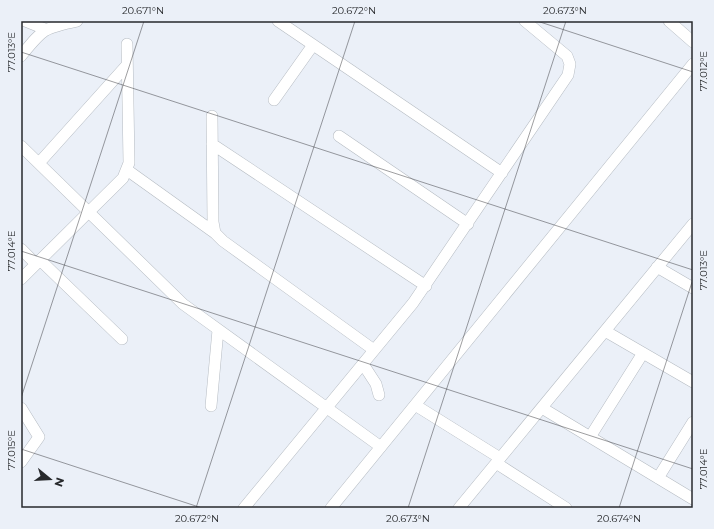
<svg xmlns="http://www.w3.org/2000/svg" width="714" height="529" font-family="Montserrat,sans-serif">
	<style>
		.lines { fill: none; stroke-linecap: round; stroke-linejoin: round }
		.street-casing { stroke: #b5bbc2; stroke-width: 12 }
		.street { stroke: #fff; stroke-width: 11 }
		.ticks { fill: none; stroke: #27292c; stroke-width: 1; stroke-opacity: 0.45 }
		.neatline { fill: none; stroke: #27292c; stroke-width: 1.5 }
		.ticks-label { font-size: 10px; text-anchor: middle; fill: #27292c }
	</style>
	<rect width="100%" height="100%" fill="#ebf0f8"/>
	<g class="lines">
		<g class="street-casing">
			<path id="street" d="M25,21L45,29
				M278,21L502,173
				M669,21L693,42
				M21,56C43,29 43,28 77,21
				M274,100L313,45
				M212,116L213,222L215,233L223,241L374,350
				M339,136L468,224
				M212,144L426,286
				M21,146L183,304L381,447
				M39,163L127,65
				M127,170L215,233
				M21,249L36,264
				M40,260L122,339
				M657,267L693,288
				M21,279L123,178L129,163L127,44
				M605,331L693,382
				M363,364L376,384L379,395
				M415,405L500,458
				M211,406L218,330
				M21,408L39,437L21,462
				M542,408L693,499
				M590,437L643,353
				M496,463L566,508
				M658,478L693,422
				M244,508L413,303L568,75L570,64L567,56L525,21
				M331,508L693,64
				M459,508L693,224"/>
		</g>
		<use href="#street" class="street"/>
	</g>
	<path class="ticks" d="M537,21L693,72M21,52L693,270M21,251L693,469M21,398L144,21M21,449L202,508M196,508L355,21M408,508L566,21M619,508L693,279"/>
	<rect width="714" height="529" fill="none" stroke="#ebf0f8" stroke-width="44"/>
	<g transform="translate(50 479) rotate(108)" stroke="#ebf0f8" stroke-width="3" paint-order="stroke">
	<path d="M0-3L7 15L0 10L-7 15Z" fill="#27292c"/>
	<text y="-6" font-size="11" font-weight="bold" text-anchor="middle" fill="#27292c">N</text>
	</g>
	<rect x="22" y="22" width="670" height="485" class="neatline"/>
	<g class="ticks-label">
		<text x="143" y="14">20.671°N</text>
		<text x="354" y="14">20.672°N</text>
		<text x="565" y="14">20.673°N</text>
		<text transform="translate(11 52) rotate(-90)" y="4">77.013°E</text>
		<text transform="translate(703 71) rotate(-90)" y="4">77.012°E</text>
		<text transform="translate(11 251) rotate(-90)" y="4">77.014°E</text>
		<text transform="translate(703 270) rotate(-90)" y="4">77.013°E</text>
		<text transform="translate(11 450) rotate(-90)" y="4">77.015°E</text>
		<text transform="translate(703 469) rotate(-90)" y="4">77.014°E</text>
		<text x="197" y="522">20.672°N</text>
		<text x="408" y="522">20.673°N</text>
		<text x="619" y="522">20.674°N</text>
	</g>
</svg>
